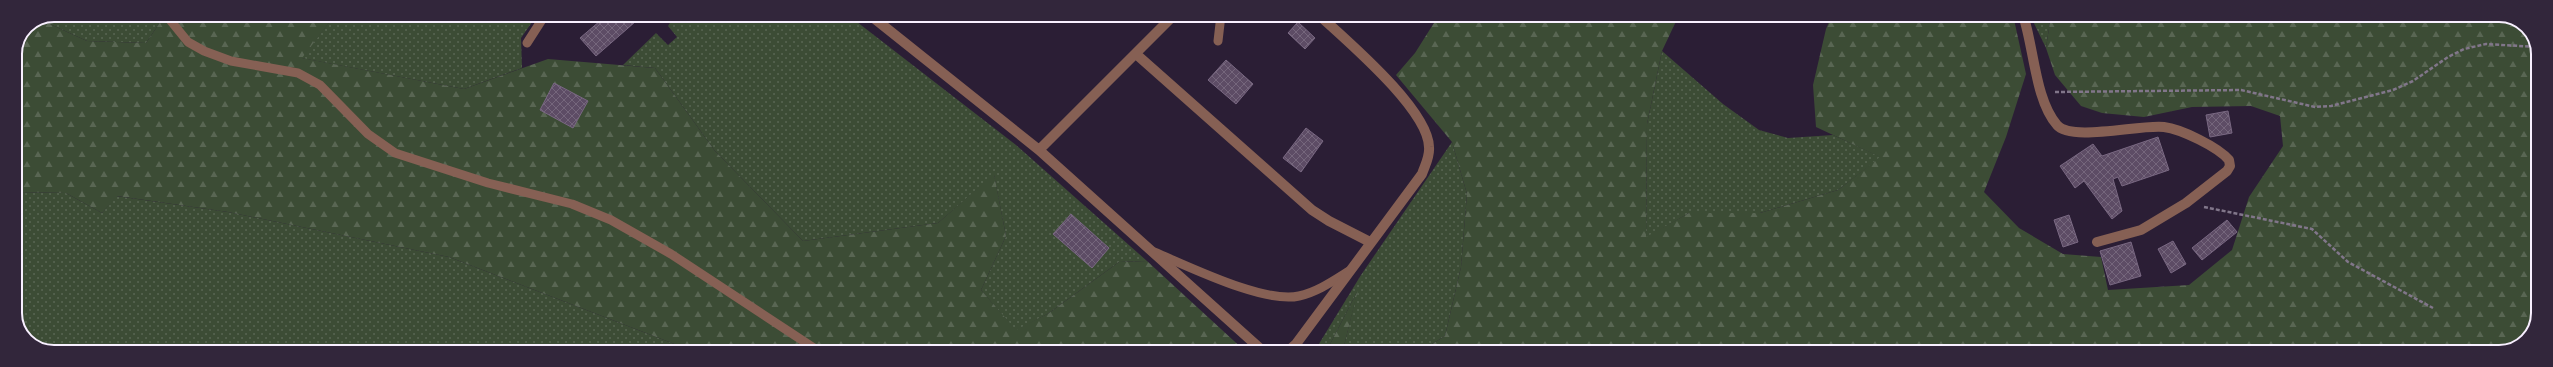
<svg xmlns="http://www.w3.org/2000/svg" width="2553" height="367" font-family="'Asap Condensed',sans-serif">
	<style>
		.grass { fill: url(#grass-dots) }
		.forest { fill: url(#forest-firs) }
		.building { fill: url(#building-cross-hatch); stroke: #796882 }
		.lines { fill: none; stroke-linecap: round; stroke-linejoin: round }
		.path { stroke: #81768a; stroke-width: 2.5; stroke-dasharray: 4 2; stroke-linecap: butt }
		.service { stroke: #866054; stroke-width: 9 }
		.minor { stroke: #866054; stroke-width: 10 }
		.rim { fill: none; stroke: #f8efff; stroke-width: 2 }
	</style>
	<defs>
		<pattern id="grass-dots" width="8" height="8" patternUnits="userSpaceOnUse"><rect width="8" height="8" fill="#3c4c35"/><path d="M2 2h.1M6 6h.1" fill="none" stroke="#596653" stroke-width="1.8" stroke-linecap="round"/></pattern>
		<pattern id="forest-firs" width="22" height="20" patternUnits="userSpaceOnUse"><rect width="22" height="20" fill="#3c4c35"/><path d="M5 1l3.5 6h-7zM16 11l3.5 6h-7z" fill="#596653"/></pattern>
		<pattern id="building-cross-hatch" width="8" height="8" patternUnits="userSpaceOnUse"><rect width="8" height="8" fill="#5d4c65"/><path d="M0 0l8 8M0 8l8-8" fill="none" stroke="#75667c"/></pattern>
	</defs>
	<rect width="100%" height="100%" fill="#2b1e35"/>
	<path class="grass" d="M54,15H165L146,43L87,41L41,20Z
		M335,15H537L521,38L522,68L464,89L301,58Z
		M675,15H848L1016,145L1147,261L1119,262L1049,313L1016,331L981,290L1006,236L994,175L938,223L803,241L715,151L655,68L623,65L656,33L668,45L677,37L668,26Z
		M2030,15H2051L2046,48Z
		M1662,51L1723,104L1759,130L1788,138L1833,135L1881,157L1838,190L1760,213H1689L1646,238L1647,124Z
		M1452,142L1467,194L1461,267L1445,336L1419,352H1351L1344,346L1357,292L1326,352H1314L1361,275Z
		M15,192L66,193L102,213L116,196L228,212L449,257L677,345L688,352H49L27,341L15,318Z"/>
	<path class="forest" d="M165,15H335L302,58L464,89L548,59L655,68L715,151L803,241L938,223L994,174L1006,236L981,290L1016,330L1049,313L1119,262L1147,261L1246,352H688L677,345L449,257L228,212L117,196L102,213L66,193L15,192V54L26,27L41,20L87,41L146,43Z
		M1439,15H1679L1662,51L1647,124L1646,237L1689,213H1760L1838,190L1880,157L1816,127L1813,85L1826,29L1832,15H2013L2026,74L2006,137L1984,192L2019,228L2063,254L2101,257L2108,290L2189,285L2232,250L2249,197L2283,146L2280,116L2251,106L2192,107L2144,117L2102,113L2081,106L2055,75L2046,48L2051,15H2504L2527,27L2538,49V318L2525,342L2499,352H1419L1445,336L1461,267L1467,194L1452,142L1396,75L1415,53Z
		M1358,290L1344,346L1351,352H1326Z"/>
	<path class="building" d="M607,15H643L596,56L580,38Z
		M1298,22L1315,38L1305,49L1288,33Z
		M1226,60L1253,84L1236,104L1208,80Z
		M554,83L588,101L573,128L540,110Z
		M2228,111L2232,133L2210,137L2206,115Z
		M1306,128L1323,141L1301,172L1283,158Z
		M2158,137L2169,170L2122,186L2118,177L2113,179L2122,211L2112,219L2084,181L2075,188L2060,166L2093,144L2102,156Z
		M1071,214L1109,248L1092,268L1053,234Z
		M2069,215L2078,242L2063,247L2054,220Z
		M2227,220L2237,232L2202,260L2192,248Z
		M2173,241L2186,264L2171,273L2158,249Z
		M2131,242L2141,276L2110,285L2100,251Z"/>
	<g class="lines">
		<path class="path" d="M2055,92L2241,90L2315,107L2331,106L2393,90L2413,81L2448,57L2464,49L2486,44L2537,47
			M2204,207L2312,229L2348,262L2433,308"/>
		<path class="service" d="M166,15L188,42L204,51L231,61L298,73L320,85L368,134L395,153L488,183L572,204L611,220L671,254L820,352
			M1218,41L1221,15
			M527,43L545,15
			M1154,252C1188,266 1264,304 1299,296C1317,292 1333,281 1349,271"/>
		<path class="minor" d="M870,15L1039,150L1264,352
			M2023,15C2034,47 2035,100 2057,125C2071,142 2141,124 2164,127C2181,129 2218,147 2229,160L2230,166L2227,171L2186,203L2141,230L2097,242
			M1136,54L1312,210L1329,221L1370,242
			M1039,150L1174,15
			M1287,352L1296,344L1422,174C1425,165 1430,157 1429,147C1428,109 1347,41 1319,15"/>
	</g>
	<path d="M0 0H2553V367H0ZM54 22H2499A32 32 0 0 1 2531 54V313A32 32 0 0 1 2499 345H54A32 32 0 0 1 22 313V54A32 32 0 0 1 54 22Z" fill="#32263b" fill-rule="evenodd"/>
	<path class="rim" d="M54 22H2499A32 32 0 0 1 2531 54V313A32 32 0 0 1 2499 345H54A32 32 0 0 1 22 313V54A32 32 0 0 1 54 22Z"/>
</svg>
